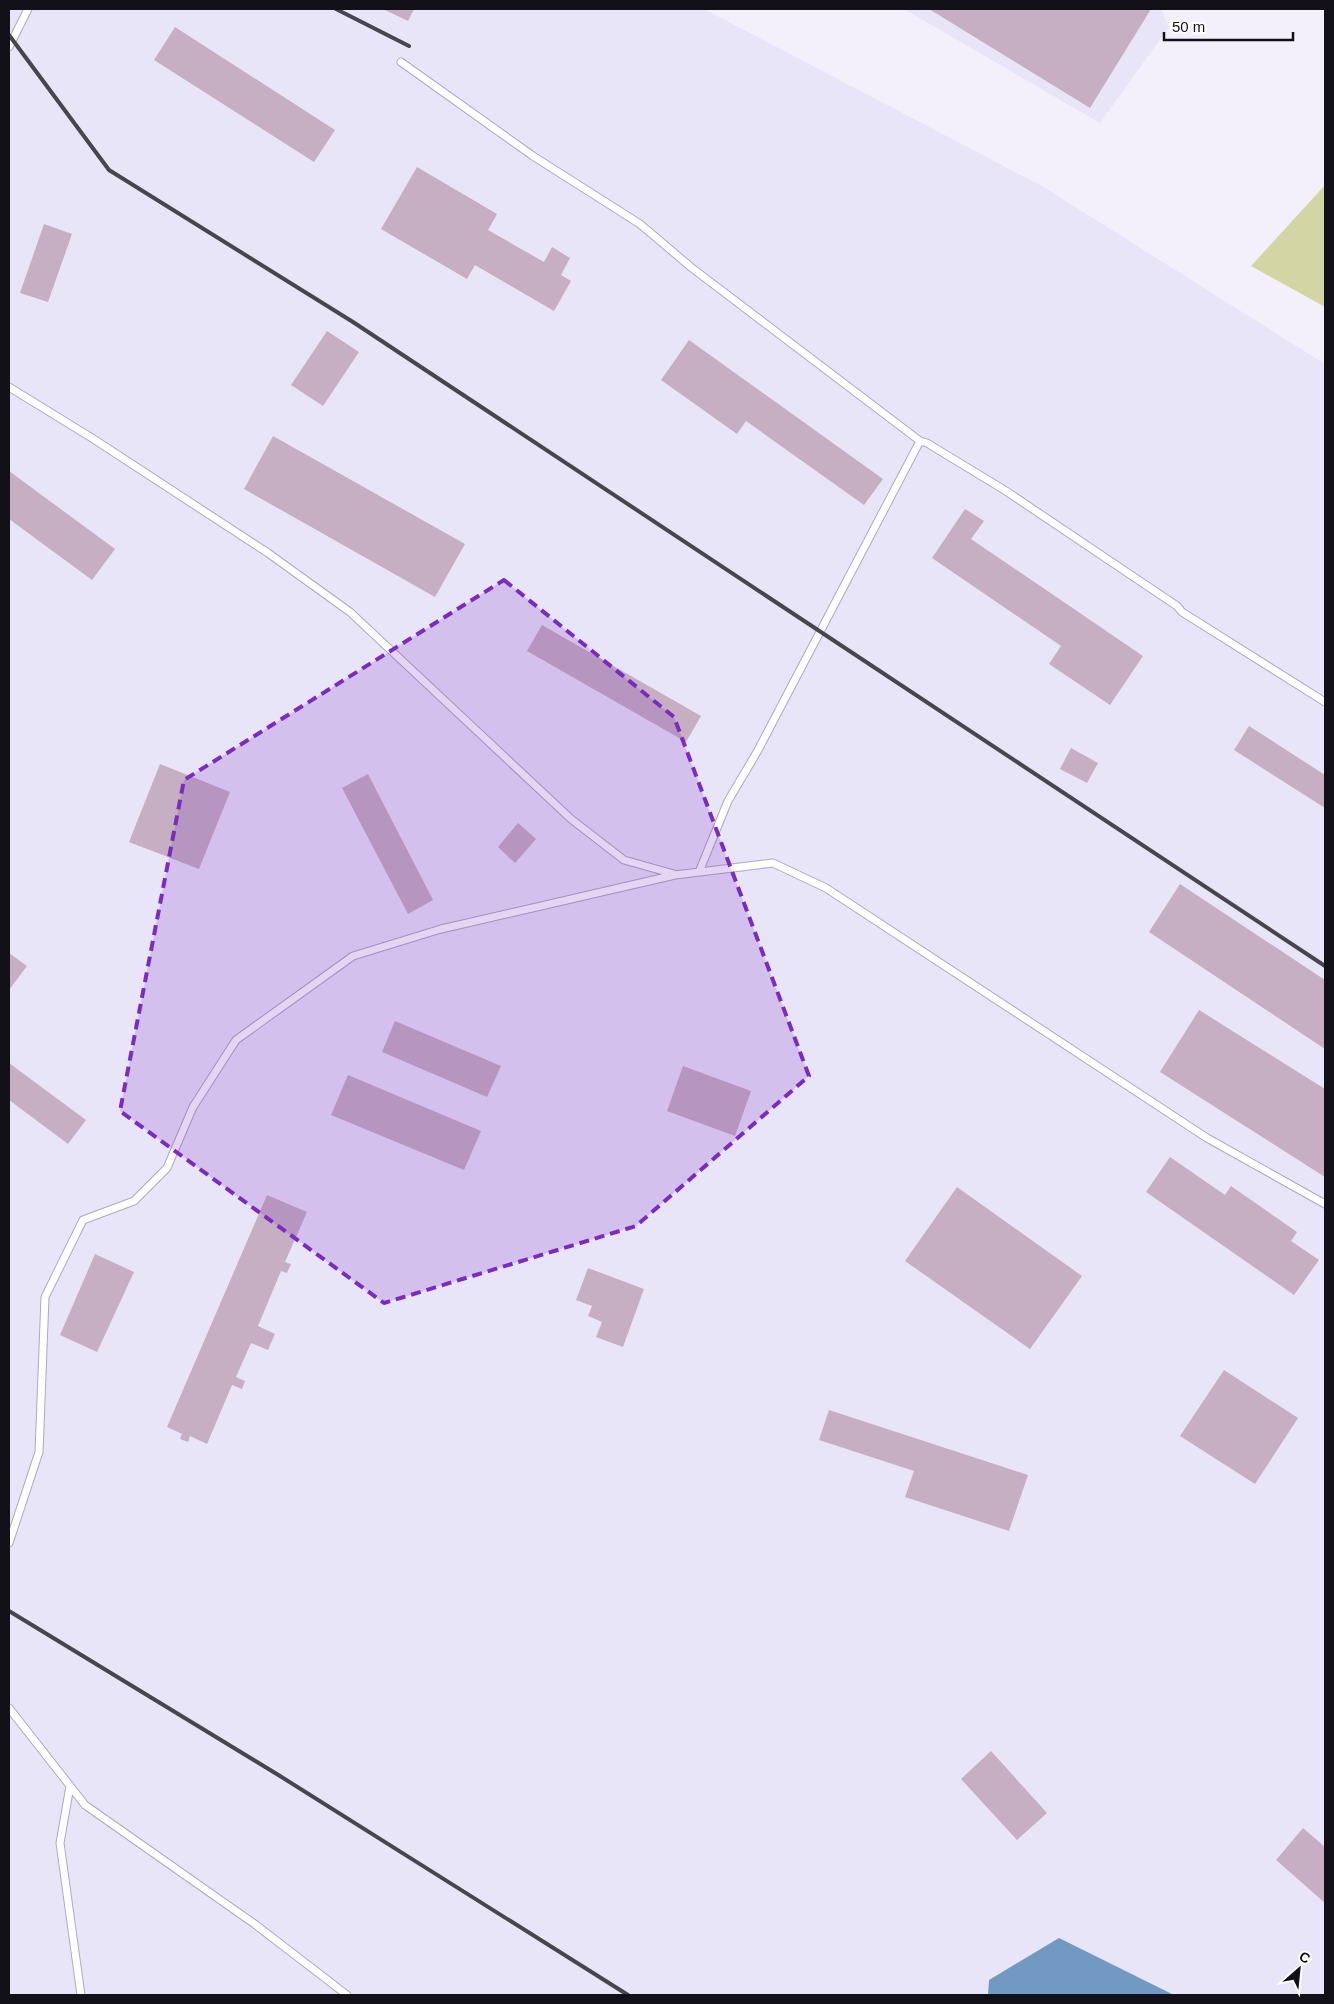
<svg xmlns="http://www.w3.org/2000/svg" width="1334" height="2004" font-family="Arial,sans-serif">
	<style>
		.built { fill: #e9e5f9 }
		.green { fill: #d3d6a4 }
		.water { fill: #7299c1 }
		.building { fill: #c6afc2 }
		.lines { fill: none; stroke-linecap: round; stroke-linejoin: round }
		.service-casing { stroke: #aea8c2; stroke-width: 9 }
		.service { stroke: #fff; stroke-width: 7 }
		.rail { stroke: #47454e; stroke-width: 4 }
		.marked { fill: #7b2cbf; fill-opacity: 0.2; stroke: #7b2cbf; stroke-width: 4; stroke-dasharray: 10 6; stroke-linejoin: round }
	</style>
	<rect width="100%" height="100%" fill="#f3f0fb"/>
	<path class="built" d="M9,9H704L1042,186L1325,364V1995H9Z
		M904,9H1161L1169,27L1100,123Z"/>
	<path class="green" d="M1325,185V307L1251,266Z"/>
	<path class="water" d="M1059,1938L1174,1995H988L989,1980Z"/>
	<path class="building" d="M383,9H414L408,21Z
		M929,9H1151L1090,108Z
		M175,27L335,130L314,162L154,60Z
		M417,167L497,214L488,230L544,262L552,247L570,258L561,275L571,281L554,311L475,265L467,279L381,229Z
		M44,224L72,234L48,302L20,293Z
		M327,331L359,352L323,406L291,385Z
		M689,340L883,479L864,505L746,421L737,434L661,380Z
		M273,436L465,544L435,597L244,489Z
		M9,471L115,549L92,580L9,519Z
		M965,509L984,521L971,539L1143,656L1110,705L1049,664L1061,646L932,558Z
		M542,625L701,716L686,742L527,651Z
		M1249,726L1325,775V808L1234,750Z
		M1071,748L1098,763L1087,783L1060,769Z
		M160,764L230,792L199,869L129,842Z
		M368,774L433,900L408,914L342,788Z
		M518,823L536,839L515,863L498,847Z
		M1180,884L1325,980V1049L1149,932Z
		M9,953L27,966L9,990Z
		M1199,1010L1325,1089V1177L1160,1072Z
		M395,1021L501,1066L487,1097L382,1052Z
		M9,1063L86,1120L68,1144L9,1100Z
		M683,1066L751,1091L735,1136L667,1111Z
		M348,1075L481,1131L464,1170L331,1115Z
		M1170,1157L1225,1195L1231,1186L1297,1232L1291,1241L1319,1260L1294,1295L1146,1192Z
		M957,1187L1082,1276L1030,1349L905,1261Z
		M267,1195L307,1212L285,1262L291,1264L287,1273L281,1271L258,1326L275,1334L268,1350L251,1343L236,1377L245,1381L242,1389L232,1385L207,1444L190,1436L188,1442L180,1439L182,1434L167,1427Z
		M95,1254L134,1272L97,1352L60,1335Z
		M588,1268L644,1289L623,1347L596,1337L602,1322L588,1316L592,1306L576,1300Z
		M1224,1370L1298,1418L1255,1484L1180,1436Z
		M829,1410L1028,1475L1009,1531L905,1497L914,1471L819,1440Z
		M991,1751L1047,1813L1017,1840L961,1779Z
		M1303,1828L1325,1847V1903L1276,1860Z"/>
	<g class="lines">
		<g class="service-casing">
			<path id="service" d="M9,47L28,9
				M401,62L533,156L640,224L692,268L920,441L927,443L1006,491L1177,606L1182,612L1325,702
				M9,387L92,438L268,553L350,612L571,819L624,860L674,874
				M699,872L728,801L757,752L920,441
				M9,1543L39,1452L45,1297L83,1220L134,1201L167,1168L193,1107L236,1040L353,956L441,929L675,875L773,863L826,888L1207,1138L1325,1204
				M9,1708L85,1805L256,1925L347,1995
				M70,1786L60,1843L81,1995"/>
		</g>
		<use href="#service" class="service"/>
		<path class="rail" d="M336,9L409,46
			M9,35L109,170L353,322L1325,966
			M9,1611L280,1776L628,1995"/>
	</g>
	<path class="marked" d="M504,580L674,717L809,1076L636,1226L384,1303L120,1111L184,780Z"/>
	<rect width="1334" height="2004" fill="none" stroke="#121019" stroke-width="20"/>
	<g transform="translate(1299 1969) rotate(27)" stroke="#ffffff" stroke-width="4" paint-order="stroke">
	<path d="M0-4L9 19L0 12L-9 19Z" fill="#121019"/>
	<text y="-8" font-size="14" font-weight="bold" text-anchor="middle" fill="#121019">С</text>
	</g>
	<path d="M1164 32v8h129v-8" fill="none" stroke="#121019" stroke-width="2.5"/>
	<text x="1172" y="32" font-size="15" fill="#121019" stroke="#ffffff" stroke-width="4" paint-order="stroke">50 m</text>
</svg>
